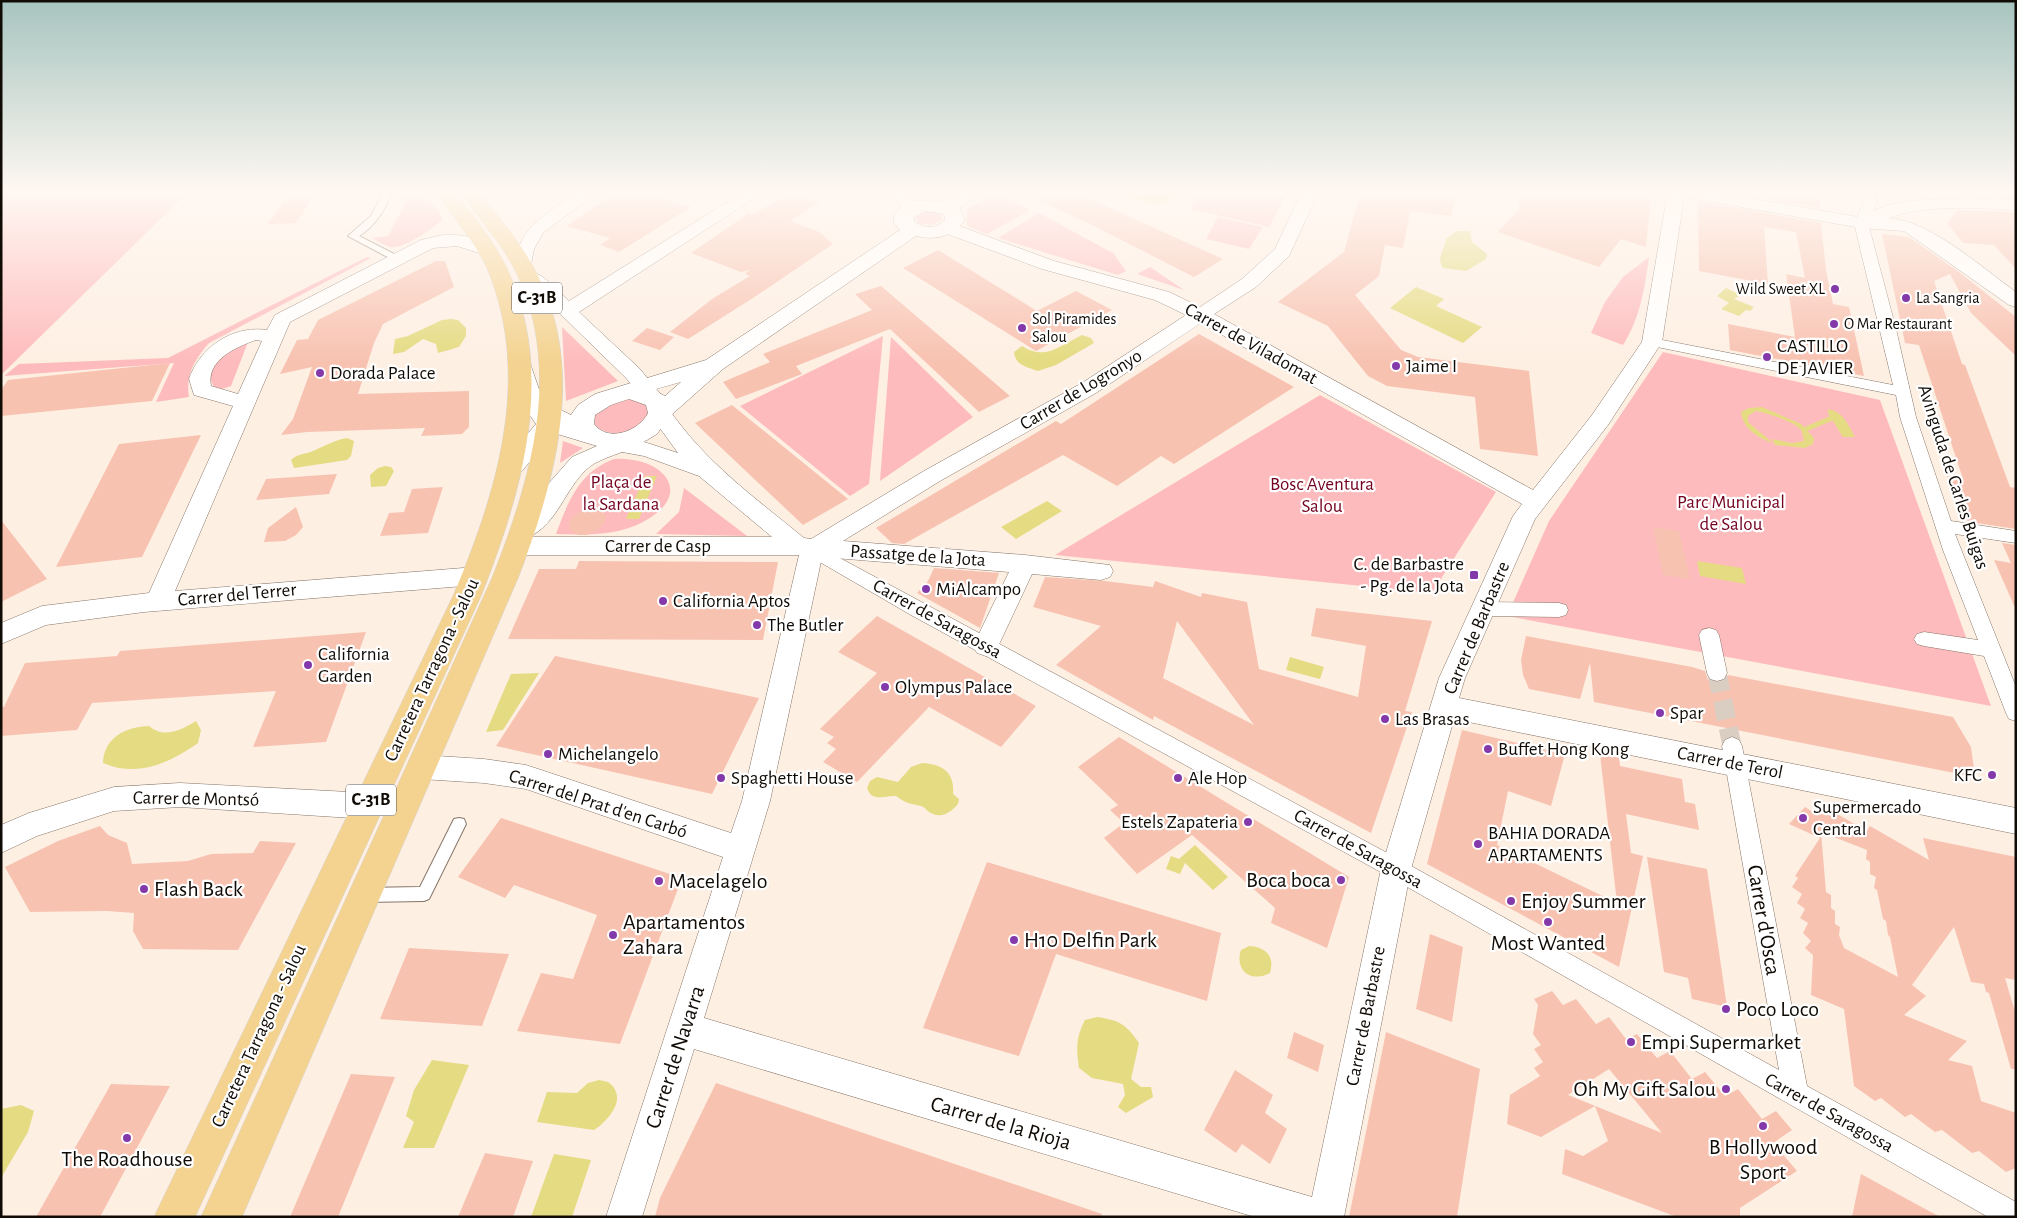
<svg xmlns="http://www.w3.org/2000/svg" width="2017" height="1218" font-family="'Alegreya Sans',sans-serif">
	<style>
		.green { fill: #febbbd }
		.water { fill: #e5db82 }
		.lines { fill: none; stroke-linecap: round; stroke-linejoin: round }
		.stream { stroke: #e5db82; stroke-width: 5 }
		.building { fill: #f8c2b1; fill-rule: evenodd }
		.pedestrian-tunnel { stroke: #dacdc2; stroke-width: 19; stroke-dasharray: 19 9; stroke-linecap: butt }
		.service-casing { stroke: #867568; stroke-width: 2 }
		.pedestrian-casing { stroke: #867568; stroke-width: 1 }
		.minor-casing { stroke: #867568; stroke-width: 1 }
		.tertiary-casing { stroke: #867568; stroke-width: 1 }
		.primary-casing { stroke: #d4d3d2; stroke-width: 1 }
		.service { fill: #fff; fill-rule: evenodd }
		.pedestrian { fill: #fff; fill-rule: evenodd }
		.minor { fill: #fff; fill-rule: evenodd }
		.tertiary { fill: #fff; fill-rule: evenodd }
		.primary { fill: #f4d391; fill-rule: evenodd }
		.poi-dot { fill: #8439ab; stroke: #fff; stroke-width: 2 }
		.labels { text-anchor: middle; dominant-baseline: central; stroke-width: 4.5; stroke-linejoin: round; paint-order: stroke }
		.far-poi-label { font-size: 16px; fill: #110b06; stroke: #fff; text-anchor: start }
		.shield { fill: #fff; stroke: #585451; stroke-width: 1 }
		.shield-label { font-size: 18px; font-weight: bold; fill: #110b06 }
		.street-label { font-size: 19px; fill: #110b06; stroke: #fff }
		.poi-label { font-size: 19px; fill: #110b06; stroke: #fff; text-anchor: start }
		.park-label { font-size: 19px; fill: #740120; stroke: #fff }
		.near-poi-label { font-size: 22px; fill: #110b06; stroke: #fff; text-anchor: start }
		.near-street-label { font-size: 22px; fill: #110b06; stroke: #fff }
	</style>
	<rect width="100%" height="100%" fill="#feefe3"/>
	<path class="green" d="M1,191H215L213,195L181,199L1,375Z
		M395,191H420C427,201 441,208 442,220C433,228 403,250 390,247C384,245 378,241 372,238L388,236L407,200L392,197Z
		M1200,191H1260L1285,197L1269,227L1190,209Z
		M995,192L1030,210L987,234L967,226V210Z
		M926,211L941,214L942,220L931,225L918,223L916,216Z
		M1039,213L1113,253L1126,271L1118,275L998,238Z
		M1218,217L1263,227L1249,249L1206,239Z
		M367,257L371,258L209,343C195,359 185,375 189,397L156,402L174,363L4,376L19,364L168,358Z
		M1649,257C1645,287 1640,319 1623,345L1591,333L1605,302L1623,277Z
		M1150,267L1184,290L1137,274Z
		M562,327L618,381L566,401Z
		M883,336L869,484L850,496L740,406Z
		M891,337L973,417L880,481Z
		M248,342L231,386L222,389L214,387L209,377L217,358Z
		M1663,352L1880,400L1991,706L1507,616L1549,521Z
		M1320,395L1496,492L1432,593L1055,555Z
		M632,398L645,403L649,414C641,433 610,440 595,425C589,405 618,402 632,398Z
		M563,441L583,448L560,463Z
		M614,459C662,456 697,493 643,522C617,536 584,535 556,534C568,502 579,472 614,459Z
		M684,488L747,536L656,534L679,512Z"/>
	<path class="water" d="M1131,191L1142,193L1146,191H1178C1166,210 1145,203 1128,197L1127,194Z
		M1456,231H1470L1472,242L1487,254L1486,259L1466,271L1443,268C1436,257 1444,251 1446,239Z
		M1416,287L1444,299L1436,306L1482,327L1463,343L1390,308Z
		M1726,288L1741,295L1734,299L1754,307L1750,311L1746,310L1739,316L1721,309L1729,303L1717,296Z
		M451,319L458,320L466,328V336L459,347L438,353L436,344L423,339L404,352L393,354L395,339L408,336L442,320Z
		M1082,335L1091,338L1094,343L1056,365L1038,371C1027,367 1015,365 1014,352L1022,346C1046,361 1059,346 1082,335Z
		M1762,407L1801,424L1814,438L1813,444L1805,448L1775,445L1772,439L1792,443L1804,441C1803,437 1803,432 1800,429C1793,421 1766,413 1756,411L1748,416V422L1773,443C1758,438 1743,429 1741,412L1749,408Z
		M1828,409C1843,412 1848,424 1855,437H1843L1828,413Z
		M347,438L354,441L351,456L347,460L294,468L291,460C298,453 304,455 313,451C325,446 334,440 347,438Z
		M385,466L391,467L394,471L386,486L371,487L370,475L378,468Z
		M645,476H657L639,519H626Z
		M1047,501L1062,511L1016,539L1001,527Z
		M1697,561L1742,568L1746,584L1700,576Z
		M1290,657L1324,667L1320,679L1286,670Z
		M539,673L503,730L486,732L511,674Z
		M196,721L201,730L198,743C169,763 138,778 103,763C104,737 126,727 149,726C164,739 181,730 196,721Z
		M922,763C942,764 955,772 953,794L959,799L958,804C951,812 942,819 931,813C927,811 925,807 921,806C911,804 905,803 896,796C884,795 872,803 867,788L870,781L877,777L898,782L911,767Z
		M1195,845L1228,877L1213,890L1185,863L1180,874L1166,869L1171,856L1179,859Z
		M1249,946C1266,947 1275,956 1270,973C1252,983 1234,971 1241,950Z
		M1097,1017C1119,1020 1126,1024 1139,1043L1131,1079L1141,1087H1151L1153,1097L1126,1113L1118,1107L1125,1095L1123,1084L1092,1078L1079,1068C1076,1049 1076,1037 1085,1020Z
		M432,1060L469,1065L434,1148H403L414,1122L406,1116L414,1090Z
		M599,1080L608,1082C629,1097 609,1120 594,1130L537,1122L547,1092L577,1093L588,1083Z
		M21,1105L34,1111L28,1132L1,1178V1109Z
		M554,1154L591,1160L572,1217H531Z"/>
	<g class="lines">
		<path class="stream" d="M1806,429L1832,418"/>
	</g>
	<path class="building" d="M618,191H637L691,207L619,252L600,245L610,238L567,226Z
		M793,191L820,202L790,221L819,232L833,244L753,298L688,339L670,332L712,299L750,276L745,274L750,270L741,272L691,253L748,214L752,215Z
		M1018,191H1072L1223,259L1194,277L1090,224Z
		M1361,191H1457L1451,216L1410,211L1403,248L1385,245L1379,276L1355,295L1401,350L1418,357L1529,371L1538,456L1480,449L1475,397L1387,386L1368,376L1328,326L1278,302L1344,252Z
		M1519,191H1631L1651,194L1646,247L1621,239L1599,267L1498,232L1519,210Z
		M1720,191H1820V208Z
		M1973,191H2016V198L1969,197Z
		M286,198H313L295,223L268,224Z
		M1698,201L1821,223L1826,270L1833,304L1849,307L1864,376L1730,350L1728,324L1795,337L1786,274L1805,278L1796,232L1764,227L1768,284L1699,271Z
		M1958,210L2016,212V269L1994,245L1963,243L1947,223Z
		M1882,234L1909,237L1959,272L2016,317V356L1971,313L1950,274L1934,281L1962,364L1965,365L2010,487L2016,488V529L1970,522L1962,517L1947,476L1963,479L1919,345L1905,343Z
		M938,250L1037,311L1076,291L1112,310L1036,351L903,268Z
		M436,261H445L454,287L383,324L374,343L358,394L469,391V427L462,434L421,436L425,428L307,432L281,435L293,419L312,367L280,374L297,340L308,339L318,320Z
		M881,286L1010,396L979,412L890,329L796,366L802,374L736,399L723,382L770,362L763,354L872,310L855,294Z
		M647,328L674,337L660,350L632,341Z
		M1199,334L1294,387L1174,464L1161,456L1117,486L1063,455L904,544L892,543L876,528L1056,421L1061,424Z
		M170,363L152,401L1,416V390L8,380Z
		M732,405L848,499L803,525L695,423Z
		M201,435L142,557L56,567L119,444Z
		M337,474L329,494L256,500L266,479Z
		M443,487L428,533L380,536L389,513L404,512L412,489Z
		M296,507L303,527L296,535L285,541L264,542L268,528Z
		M586,509L601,511L606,516L605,522L598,530L587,535H578L569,529V523L574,515Z
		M1,520L47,579L1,602Z
		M1653,527L1679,531L1690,579L1663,575Z
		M2002,543L2016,545V610L1994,560L2011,563Z
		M579,561L778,562L763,640L508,639L539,569H576Z
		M934,568L999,573L980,628L917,593L928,581Z
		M1045,577L1105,581L1153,587L1155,581L1201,597L1202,593L1247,602L1259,669L1358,697L1366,646L1311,636L1316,608L1432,621L1405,711L1412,712L1371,833L1154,716L1153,720L1056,665L1101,626L1033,607ZM1177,621L1254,725L1163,678Z
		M877,616L1036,706L1001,747L929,707L857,782L823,762L836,749L827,743L834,737L820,729L877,673L838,652Z
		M366,632L326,742L253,747L276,691L92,703L77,730L1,736V707H4L25,663L117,656L120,651Z
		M1526,636L1692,667L1705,671L1708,680L1716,683L1725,681L1728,675L1953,717L1971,747L1975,777L1594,702L1590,663L1580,699L1529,689L1523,675L1521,660Z
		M555,656L759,698L712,794L496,746Z
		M1462,730L1565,754L1551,806L1508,791L1497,845L1617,903L1600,754L1619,757L1620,766L1682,779L1685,802L1695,804L1699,830L1626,814L1631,853L1643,856L1619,967L1427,864Z
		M1119,737L1349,877L1327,948L1271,923L1275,908L1192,835L1137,874L1104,838L1124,823L1110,810L1118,805L1078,767Z
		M1805,807L1816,814L1819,809L1834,818L1837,814L1867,831L1870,826L1929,860L1923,838L2016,857V980L2005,978L2016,1015V1069H2011L1989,993L1986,992L1984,984L1971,982L1954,927L1912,985L1926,996L1904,1015L1967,1041L1948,1060L1972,1066L1981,1101L2016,1113V1168L2006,1172L1979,1151L1972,1153L1942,1130L1935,1132L1911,1114L1905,1117L1881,1098L1875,1101L1854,1086L1844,1009L1811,995L1813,955L1805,948L1811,941L1803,933L1808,923L1800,918L1805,909L1797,903L1802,894L1792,887L1798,878L1795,876L1820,838L1789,824ZM1821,832L1867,850L1866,859L1870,862V874L1876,877L1874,888L1877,890L1883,919L1886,921L1888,935L1890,937L1898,977L1844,948L1839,935L1840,927L1835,924V911L1831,908V895L1826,892Z
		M501,818L682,878L620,1044L517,1031L541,973L573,979L597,915L514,885L505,898L458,877Z
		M100,826L108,835L127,843L132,864L188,861L211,854L253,853L260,841L296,843L238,950L143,949L133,931L134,913L107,911L30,912L5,867L58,841Z
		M1647,857L1707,869L1727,1007L1692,999L1688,978L1664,972Z
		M987,862L1221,933L1207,1001L1056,954L1019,1056L923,1028Z
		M1430,934L1463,947L1452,1022L1416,1009Z
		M409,948L509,954L482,1026L380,1019Z
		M1552,991L1563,1005L1576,999L1596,1024L1609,1017L1626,1039L1637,1034L1657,1058L1670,1051L1692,1079L1705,1072L1725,1096L1738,1089L1762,1119L1776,1111L1792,1130L1773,1143L1797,1171L1740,1208V1217H1677L1562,1174L1565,1149L1583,1156L1608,1141L1595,1106L1541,1137L1507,1124L1510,1095L1540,1076L1534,1068L1543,1062L1534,1049L1541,1045L1533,1034L1538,1005L1534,999ZM1609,1069L1662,1133L1568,1095Z
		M1294,1032L1324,1045L1318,1072L1287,1058Z
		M1386,1032L1480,1069L1457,1217H1349Z
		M1235,1070L1273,1095L1265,1113L1287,1129L1270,1164L1242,1144L1236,1153L1204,1130Z
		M351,1074L395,1077L338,1217H290Z
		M716,1083L1102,1214L1101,1217H655L660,1198Z
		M111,1084L170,1086L100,1217H36Z
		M485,1153L533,1161L513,1217H458Z
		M1861,1174L1940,1217H1852Z"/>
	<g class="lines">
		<path class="pedestrian-tunnel" d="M1717,673L1732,746"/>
		<g class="service-casing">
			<path id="service" d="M384,191H392C386,209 375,226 359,236L400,257L402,259L397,262L348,236L371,216Z
				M459,818L464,819L466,824L429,899L424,901L364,902L359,900L356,895L359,890L364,888L420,887L454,819Z"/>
		</g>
		<g class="pedestrian-casing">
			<path id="pedestrian" d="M1863,191H1875L1877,201L1868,223L1896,329L1916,417L1951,521L2016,531V543L1955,534L2016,687V721L2009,719L2006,713L1984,656L1924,646L1917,644L1914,639L1917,634L1924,632L1978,640L1943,550L1900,417L1896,395L1652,346L1645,342L1652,338L1893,385L1854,223L1865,201Z
				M812,543L1404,862L1779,1070L1722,746L1725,740L1732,737L1739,740L1742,746L1807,1086L2016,1202V1217H1988L1388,876L911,615L806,554L803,549L806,544Z
				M1484,602L1559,603L1566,605L1568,610L1566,615L1559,617L1484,616L1477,614L1475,609L1477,604Z
				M1709,628L1716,630L1719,635L1727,673L1724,679L1717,681L1710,679L1707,673L1699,635L1702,630Z"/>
		</g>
		<g class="minor-casing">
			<path id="minor" d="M580,191H599L543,233L534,249L530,270L543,277L569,301L745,191H765L579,312L640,369L666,401L661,406L668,408C705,462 754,497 804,538L811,539L924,471L1082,383L1186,315L1155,300L1042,269L942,232L939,228L942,224H954L1054,261L1169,292L1200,307L1242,279L1275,249L1302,191H1319L1289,256L1256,287L1214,314L1533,490L1592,415L1642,342L1668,191H1708L1864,218C1881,194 1988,198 2016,200V210C1974,208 1928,204 1888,218C1930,220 1982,268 2016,292V307L2009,305L1904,231L1861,228L1684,197L1662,342L1608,425L1535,519L1465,678L1459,698L2016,808V834L1454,719L1411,869L1344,1217H1255L694,1049L642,1217H606L723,857L526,789L484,783L422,779L412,775L408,767L412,759L422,755L484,759L526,765L731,833L742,801L799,555H519L511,552L507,546L511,540L518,538L511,531L515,525L533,512L550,482L572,457L606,442L608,438L638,429L646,431L649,436L644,442L678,453L649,413L655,407L649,406L626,378L545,299L521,279L519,275L521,272L514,267C519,225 548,213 580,191ZM1201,323L1522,504L1513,516L1439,678L1381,869L1312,1197L704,1018L770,801L822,557L1009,572L973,646L977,653L986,656L995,653L1032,574L1101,580L1110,577L1113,571L1110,565L1025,555L843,541L940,481L1096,393ZM622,452L644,456L699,476L772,537H529C558,523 564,490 587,469C595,461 612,456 622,452Z
				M887,191H905L922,208L919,212H907Z
				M443,235C458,234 485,237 494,250L491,254L485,255L457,246L433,248L290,322L175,591L476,567L485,570L488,576L485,582L476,585L144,612L46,625L1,644V623L42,606L149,593L233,406L194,395L189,379C200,347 233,325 267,330L275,315L421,240ZM256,340L262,341L238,394L211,386C206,360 236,347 256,340Z
				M180,783L368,793L378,797L382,806L378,815L368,819L180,807L114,811L37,836L1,853V825L29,813L114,787Z"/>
		</g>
		<g class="tertiary-casing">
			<path id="tertiary" d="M960,191H982L960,208L965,220C953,236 936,241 916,236L723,369L669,417L657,434L647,440L628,447L607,449L554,433L522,471L513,473L504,471L501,465L536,424L520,401L511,368L514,363L522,361L530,363L543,401L552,413L561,410L571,415L578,405L595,394L706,360L900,230L894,223V215C911,191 929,206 946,200C951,199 956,194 960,191ZM925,211L944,214L945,220C936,229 924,229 914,221V217ZM681,382L665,396L653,390ZM629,399L646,405L648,413C639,431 608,443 594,424L595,415L611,405Z"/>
		</g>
		<g class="primary-casing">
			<path id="primary" d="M435,191H454C474,217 496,243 509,273C556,379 521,494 481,596L195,1217H154L453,596C496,495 532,381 489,273C477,243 453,218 435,191Z
				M459,191H478C498,217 521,242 536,272C587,369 555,482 518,578L242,1217H201L492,578C530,482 564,371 516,272C501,242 478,218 459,191Z"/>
		</g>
		<use href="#service" class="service"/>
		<use href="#pedestrian" class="pedestrian"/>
		<use href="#minor" class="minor"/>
		<use href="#tertiary" class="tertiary"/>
		<use href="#primary" class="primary"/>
	</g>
	<linearGradient id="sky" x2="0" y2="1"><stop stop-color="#a7c4bf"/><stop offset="0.53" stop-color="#fff8f2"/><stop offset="1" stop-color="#fff8f2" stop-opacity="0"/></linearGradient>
	<rect width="2017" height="362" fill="url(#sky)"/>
	<g class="poi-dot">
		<circle cx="1835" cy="289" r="5"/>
		<circle cx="1906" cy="298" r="5"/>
		<circle cx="1834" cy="324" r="5"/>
		<circle cx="1022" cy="328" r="5"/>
		<circle cx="1767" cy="357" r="5"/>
		<circle cx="1396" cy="366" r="5"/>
		<circle cx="320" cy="373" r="5"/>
		<rect x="1469" y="570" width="10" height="10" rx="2.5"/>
		<circle cx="926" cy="589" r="5"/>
		<circle cx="663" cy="601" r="5"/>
		<circle cx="757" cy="625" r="5"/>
		<circle cx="308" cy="665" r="5"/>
		<circle cx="885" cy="687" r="5"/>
		<circle cx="1660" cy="713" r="5"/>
		<circle cx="1385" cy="719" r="5"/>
		<circle cx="1488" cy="749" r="5"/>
		<circle cx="548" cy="754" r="5"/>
		<circle cx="1992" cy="775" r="5"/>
		<circle cx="721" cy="778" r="5"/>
		<circle cx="1178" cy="778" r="5"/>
		<circle cx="1803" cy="818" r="5"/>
		<circle cx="1248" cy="822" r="5"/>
		<circle cx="1478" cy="844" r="5"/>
		<circle cx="1341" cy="880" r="5"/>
		<circle cx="659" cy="881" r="5"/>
		<circle cx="144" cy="889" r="5"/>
		<circle cx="1511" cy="901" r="5"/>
		<circle cx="1548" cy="922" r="5"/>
		<circle cx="613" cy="935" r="5"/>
		<circle cx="1014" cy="940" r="5"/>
		<circle cx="1726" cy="1009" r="5"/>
		<circle cx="1631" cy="1042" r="5"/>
		<circle cx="1726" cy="1089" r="5"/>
		<circle cx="1763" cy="1126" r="5"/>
		<circle cx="127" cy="1138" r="5"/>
	</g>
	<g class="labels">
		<g class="far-poi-label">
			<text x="1825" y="289" text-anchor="end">Wild Sweet XL</text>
			<text x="1916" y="298">La Sangria</text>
			<text x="1032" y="319">Sol Piramides<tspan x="1032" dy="18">Salou</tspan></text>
			<text x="1844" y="324">O Mar Restaurant</text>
		</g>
		<g class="shield">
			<rect x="512" y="282.5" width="50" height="31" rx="4"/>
			<rect x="346" y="784.5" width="50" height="31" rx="4"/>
		</g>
		<g class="shield-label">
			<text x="537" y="298">C-31B</text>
			<text x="371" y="800">C-31B</text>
		</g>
		<g class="street-label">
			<text transform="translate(1251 344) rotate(29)">Carrer de Viladomat</text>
			<text transform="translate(1081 390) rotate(-31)">Carrer de Logronyo</text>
			<text transform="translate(1953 477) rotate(72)">Avinguda de Carles Buïgas</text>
			<text x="658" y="546">Carrer de Casp</text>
			<text transform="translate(918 556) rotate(4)">Passatge de la Jota</text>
			<text transform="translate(237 595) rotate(-5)">Carrer del Terrer</text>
			<text transform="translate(937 619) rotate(29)">Carrer de Saragossa</text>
			<text transform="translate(1477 628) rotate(-67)">Carrer de Barbastre</text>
			<text transform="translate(432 670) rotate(-65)">Carretera Tarragona - Salou</text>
			<text transform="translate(1730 763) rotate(11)">Carrer de Terol</text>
			<text transform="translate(196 799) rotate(1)">Carrer de Montsó</text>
			<text transform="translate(598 804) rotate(18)">Carrer del Prat d'en Carbó</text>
			<text transform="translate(1358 849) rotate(29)">Carrer de Saragossa</text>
			<text transform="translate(1366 1016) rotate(-79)">Carrer de Barbastre</text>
			<text transform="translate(259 1036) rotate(-65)">Carretera Tarragona - Salou</text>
			<text transform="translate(1829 1113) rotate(29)">Carrer de Saragossa</text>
		</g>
		<g class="poi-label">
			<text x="1777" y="346">CASTILLO<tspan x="1777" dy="22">DE JAVIER</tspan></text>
			<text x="1406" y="366">Jaime I</text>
			<text x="330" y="373">Dorada Palace</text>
			<text x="1464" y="564" text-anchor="end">C. de Barbastre<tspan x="1464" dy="22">- Pg. de la Jota</tspan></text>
			<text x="936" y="589">MiAlcampo</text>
			<text x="673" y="601">California Aptos</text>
			<text x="767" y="625">The Butler</text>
			<text x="318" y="654">California<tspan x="318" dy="22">Garden</tspan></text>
			<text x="895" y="687">Olympus Palace</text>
			<text x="1670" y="713">Spar</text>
			<text x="1395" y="719">Las Brasas</text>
			<text x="1498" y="749">Buffet Hong Kong</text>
			<text x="558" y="754">Michelangelo</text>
			<text x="1982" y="775" text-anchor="end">KFC</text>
			<text x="731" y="778">Spaghetti House</text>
			<text x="1188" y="778">Ale Hop</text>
			<text x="1813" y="807">Supermercado<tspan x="1813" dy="22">Central</tspan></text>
			<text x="1238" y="822" text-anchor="end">Estels Zapateria</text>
			<text x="1488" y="833">BAHIA DORADA<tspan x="1488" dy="22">APARTAMENTS</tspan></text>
		</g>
		<g class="park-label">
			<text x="621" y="482">Plaça de<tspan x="621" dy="22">la Sardana</tspan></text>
			<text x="1322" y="484">Bosc Aventura<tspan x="1322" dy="22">Salou</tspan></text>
			<text x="1731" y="502">Parc Municipal<tspan x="1731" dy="22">de Salou</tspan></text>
		</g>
		<g class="near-poi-label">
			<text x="1331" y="880" text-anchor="end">Boca boca</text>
			<text x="669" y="881">Macelagelo</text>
			<text x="154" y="889">Flash Back</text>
			<text x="1521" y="901">Enjoy Summer</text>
			<text x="623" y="922">Apartamentos<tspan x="623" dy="25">Zahara</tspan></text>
			<text x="1024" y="940">H10 Delfin Park</text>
			<text x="1548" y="943" text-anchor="middle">Most Wanted</text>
			<text x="1736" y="1009">Poco Loco</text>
			<text x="1641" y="1042">Empi Supermarket</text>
			<text x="1716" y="1089" text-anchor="end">Oh My Gift Salou</text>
			<text x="1763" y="1147" text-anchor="middle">B Hollywood<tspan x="1763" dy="25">Sport</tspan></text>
			<text x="127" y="1159" text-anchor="middle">The Roadhouse</text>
		</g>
		<g class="near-street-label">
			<text transform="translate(1764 920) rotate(80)">Carrer d'Osca</text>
			<text transform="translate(675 1057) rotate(-72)">Carrer de Navarra</text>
			<text transform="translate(1001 1123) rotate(16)">Carrer de la Rioja</text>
		</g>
	</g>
	<rect width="2017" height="1218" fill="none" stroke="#110b06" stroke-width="5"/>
</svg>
